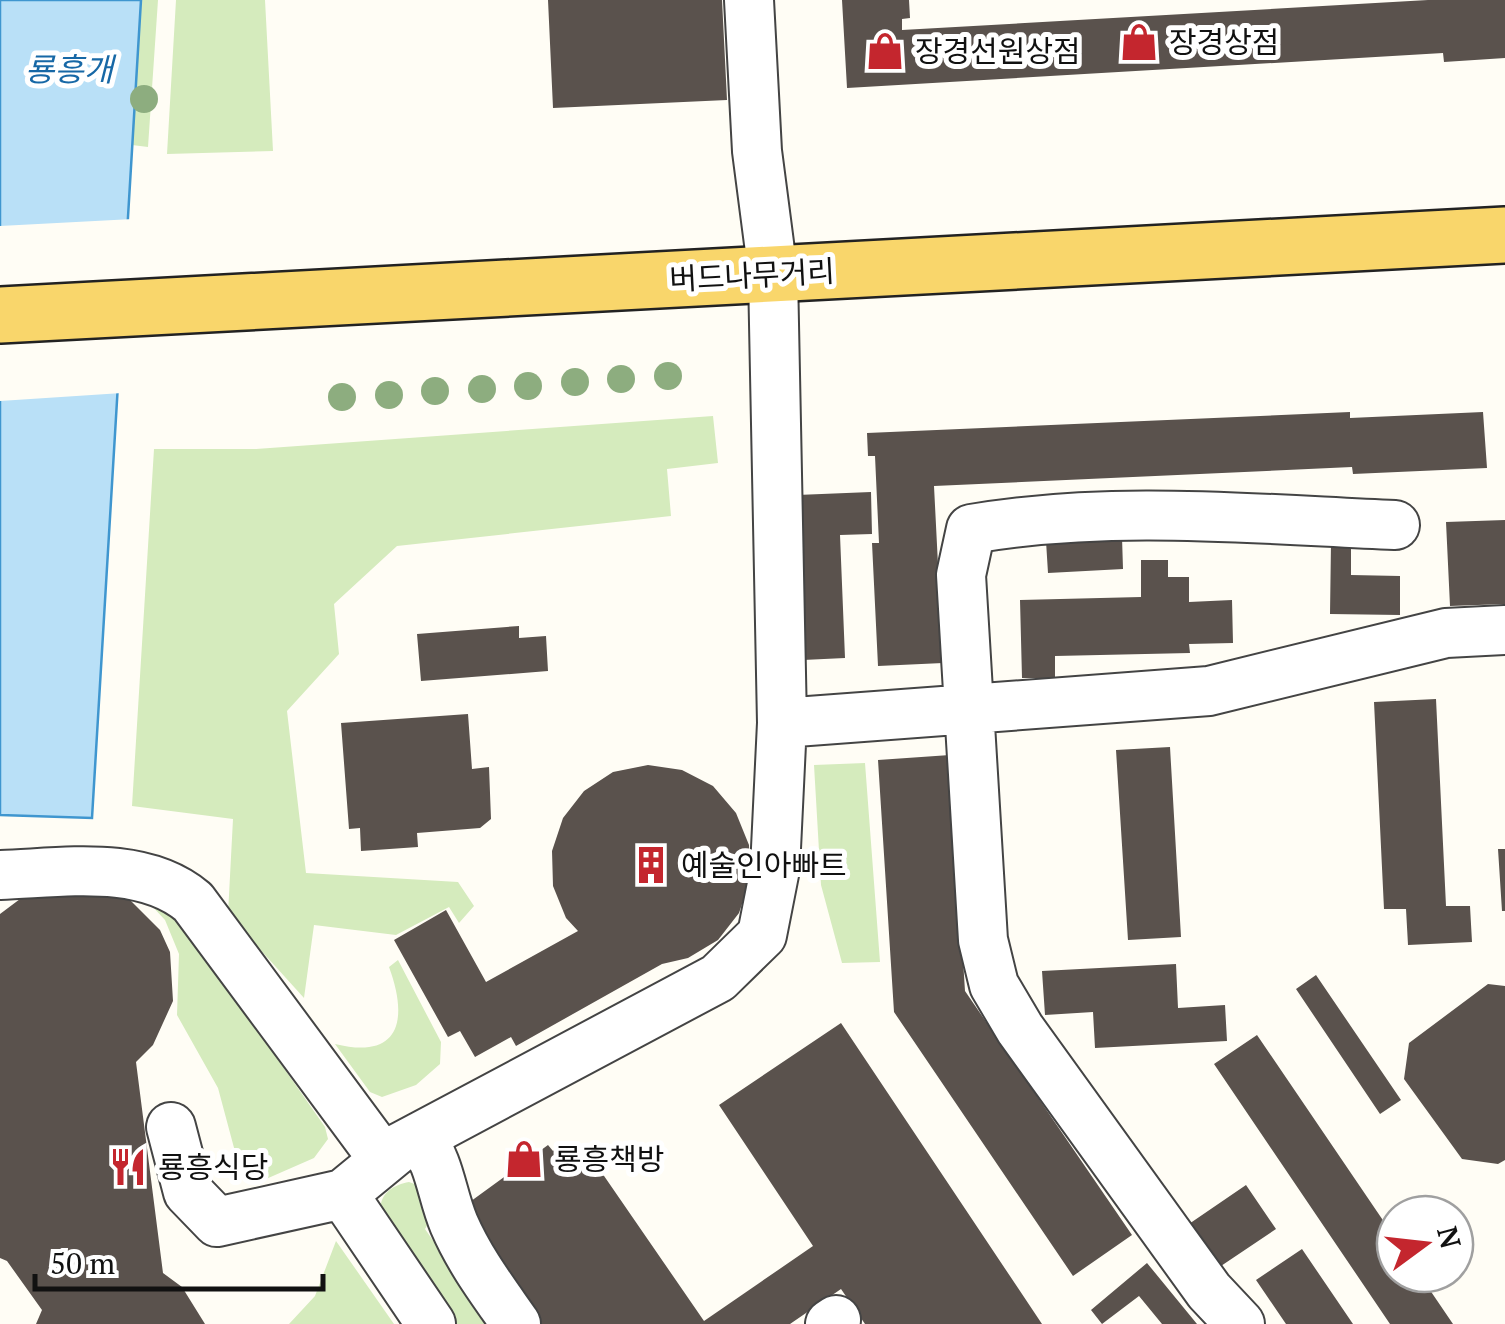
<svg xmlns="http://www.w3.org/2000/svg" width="1505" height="1324" font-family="'PT Serif','Noto Sans KR',serif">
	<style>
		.green { fill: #d5ebbd }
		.water { fill: #b9e0f7; stroke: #3f96cf; stroke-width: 2.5 }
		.pier { fill: #fffdf5 }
		.building { fill: #5a524d }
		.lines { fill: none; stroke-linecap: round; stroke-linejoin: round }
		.minor-casing { stroke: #444; stroke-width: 52 }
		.major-casing { stroke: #222; stroke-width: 60 }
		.minor { stroke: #fff; stroke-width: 48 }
		.major { stroke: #f9d66b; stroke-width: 55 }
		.tree { fill: #8dad7f }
		.labels { text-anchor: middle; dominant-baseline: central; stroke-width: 10; stroke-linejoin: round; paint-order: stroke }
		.poi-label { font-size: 30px; fill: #111; stroke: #fff; text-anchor: start }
		.street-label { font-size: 30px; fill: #111; stroke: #fff }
		.water-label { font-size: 32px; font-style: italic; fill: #1768a6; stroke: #fff }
	</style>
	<rect width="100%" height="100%" fill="#fffdf5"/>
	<path class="green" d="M141,0H158L148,147L132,145Z
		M176,0H265L273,151L167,154Z
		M713,416L718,463L667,469L671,516L397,546L334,604L339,654L287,711L306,873L458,882L474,906L459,923L449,907L396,935L314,925L304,998L228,914L233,819L132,806L154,449H256Z
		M865,763L880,962L842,963L821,885L814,765Z
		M151,905L173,909L325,1127L328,1139L314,1158L266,1179L248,1174L237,1159L218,1088L177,1015L179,954L165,920Z
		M398,960L441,1042L440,1064L416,1085L382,1097L370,1092L335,1044C399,1060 409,1021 389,967Z
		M409,1182L420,1186L432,1217L425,1229L491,1324H455C440,1303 384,1234 381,1213C378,1194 393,1185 409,1182Z
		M336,1241L394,1324H289L315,1296Z"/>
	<path class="water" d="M0,0H141L92,818L0,815Z"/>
	<path class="pier" d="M133,219L122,393L0,401V226Z"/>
	<path class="building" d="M548,0H722L727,100L553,108Z
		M842,0H909L910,18L902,19V30L1428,0H1505V58L1444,62L1443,53L847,88Z
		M1350,412V418L1483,412L1487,468L1353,474L1352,467L934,486L943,663L878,666L872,543H879L875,456H868L867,433Z
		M871,492L872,534L840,535L845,658L803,660L797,495Z
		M1505,520V604L1450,606L1446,522Z
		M1122,537L1123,569L1048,573L1046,541Z
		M1331,543H1351V575L1400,576V615L1330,614Z
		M1141,560H1168V577H1189V602L1232,600L1233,643L1189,644L1190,653L1055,656V678H1022L1020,600L1141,597Z
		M519,626V638L546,636L548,671L421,681L417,634Z
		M1436,699L1446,906H1470L1472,942L1408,945L1406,909H1384L1374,702Z
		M468,714L472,769L489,767L491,819L480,828L417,833L418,847L361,851L360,828L349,829L341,723Z
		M1170,747L1181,937L1128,940L1116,750Z
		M950,755L965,991L1132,1235L1073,1276L894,1012L878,760Z
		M648,765L682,770L713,786L736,813L749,845L750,880L739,913L718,940L688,958L662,964L516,1046L511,1037L475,1057L460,1031L448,1037L394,940L446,910L486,982L578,931L566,918L553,886L552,851L563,818L584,791L613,772Z
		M1498,849H1505V911H1502Z
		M32,890L126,896L160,930L170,952L173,1001L153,1045L136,1062L163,1273L182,1287L205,1324H36L42,1310L7,1261L0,1258V914Z
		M1176,964L1178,1008L1225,1005L1227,1041L1095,1048L1093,1012L1045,1015L1042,971Z
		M1316,975L1401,1100L1380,1114L1296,989Z
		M1488,984L1505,986V1160L1498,1164L1462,1159L1404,1079L1409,1043Z
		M841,1023L1042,1324H865L841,1289L790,1324H540L471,1221L467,1204L548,1145L553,1151L567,1141L582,1163L591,1157L704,1321L813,1246L719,1105Z
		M1257,1035L1395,1238V1274H1419L1453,1324H1390L1214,1064Z
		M1246,1185L1276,1229L1215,1270L1186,1226Z
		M1302,1249L1353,1324H1286L1256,1280Z
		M1147,1263L1197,1324H1162L1139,1296L1102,1324L1091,1310Z"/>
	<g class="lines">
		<g class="minor-casing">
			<path id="minor" d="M782,723L1209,691L1446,633L1505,630
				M0,875C62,873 142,859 193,902L384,1160
				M171,1127L188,1192L217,1222L343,1194
				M420,1137C441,1165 441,1193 454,1224C470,1261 493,1291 516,1324
				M431,1324L343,1194L399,1148L718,978L762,935L775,869L782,723L773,274L757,151L749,0
				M830,1324L836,1320
				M1240,1324L1209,1291L1020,1029L994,985L983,940L961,575L971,529C1110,505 1255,519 1395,525"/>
		</g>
		<g class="major-casing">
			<path id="major" d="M0,315L1505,235"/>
		</g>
		<use href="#minor" class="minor"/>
		<use href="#major" class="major"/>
	</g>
	<g class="tree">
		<circle cx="144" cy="99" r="14"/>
		<circle cx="668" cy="376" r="14"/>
		<circle cx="621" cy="379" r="14"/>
		<circle cx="575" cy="382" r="14"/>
		<circle cx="528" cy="386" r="14"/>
		<circle cx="482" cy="389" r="14"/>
		<circle cx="435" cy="391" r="14"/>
		<circle cx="389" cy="395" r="14"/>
		<circle cx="342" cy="397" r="14"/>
	</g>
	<defs>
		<g id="shop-bare" transform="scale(3)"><path d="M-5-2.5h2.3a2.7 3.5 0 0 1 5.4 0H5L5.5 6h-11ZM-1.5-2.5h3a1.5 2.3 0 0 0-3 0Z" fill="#c4262e" stroke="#fff" stroke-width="2.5" paint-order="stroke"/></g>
		<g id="building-bare" transform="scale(3)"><path d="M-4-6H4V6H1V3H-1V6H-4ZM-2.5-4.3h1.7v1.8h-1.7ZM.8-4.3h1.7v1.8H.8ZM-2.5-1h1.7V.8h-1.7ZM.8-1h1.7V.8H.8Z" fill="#c4262e" stroke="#fff" stroke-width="2.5" paint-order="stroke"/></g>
		<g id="restaurant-bare" transform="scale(3)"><path d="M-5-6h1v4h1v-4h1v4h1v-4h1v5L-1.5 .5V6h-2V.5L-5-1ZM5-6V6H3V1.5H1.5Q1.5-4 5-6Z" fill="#c4262e" stroke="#fff" stroke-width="2.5" paint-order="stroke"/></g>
	</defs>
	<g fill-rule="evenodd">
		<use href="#shop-bare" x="1139" y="42"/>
		<use href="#shop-bare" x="885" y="51"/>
		<use href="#building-bare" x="651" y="865"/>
		<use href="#shop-bare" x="524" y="1159"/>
		<use href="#restaurant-bare" x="128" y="1167"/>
	</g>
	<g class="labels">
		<g class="poi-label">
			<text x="1169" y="42">장경상점</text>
			<text x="915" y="51">장경선원상점</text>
			<text x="681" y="865">예술인아빠트</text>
			<text x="554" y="1159">룡흥책방</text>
			<text x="158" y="1167">룡흥식당</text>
		</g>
		<g class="street-label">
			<text transform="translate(752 275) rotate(-3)">버드나무거리</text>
		</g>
		<g class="water-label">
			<text x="69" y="69">룡흥개</text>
		</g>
	</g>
	<g transform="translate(1425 1244) rotate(75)"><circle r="48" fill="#ffffff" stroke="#a0a0a0" stroke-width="2.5"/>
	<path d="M0-8L18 38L0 25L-18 38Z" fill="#c4262e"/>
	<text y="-15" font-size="28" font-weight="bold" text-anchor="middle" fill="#111111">N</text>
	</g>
	<path d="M35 1274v15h288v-15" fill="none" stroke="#111111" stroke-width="5"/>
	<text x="50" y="1274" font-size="30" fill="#111111" stroke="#ffffff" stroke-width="8" paint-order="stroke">50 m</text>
</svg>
